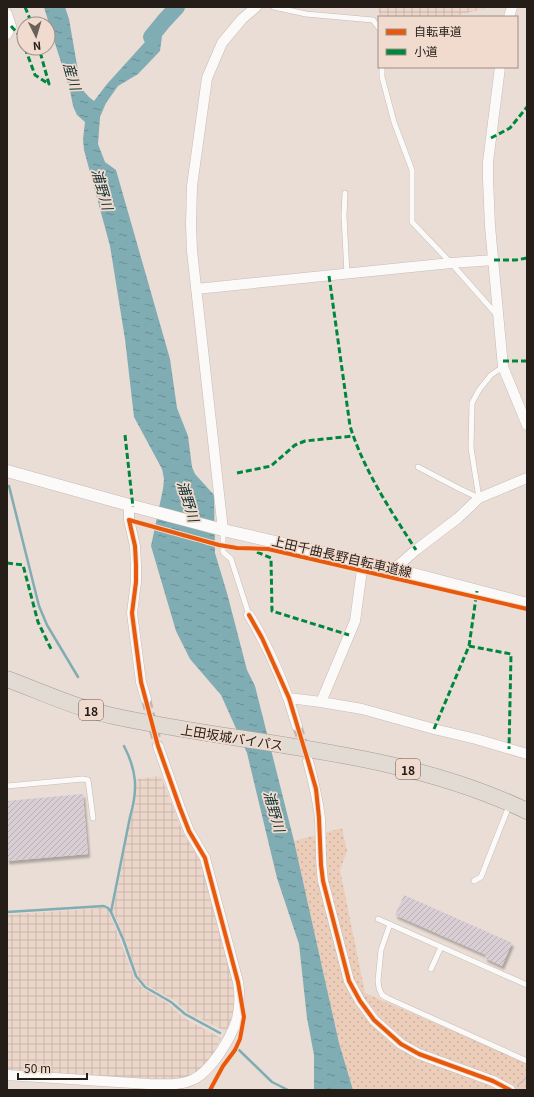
<svg xmlns="http://www.w3.org/2000/svg" width="534" height="1097" font-family="Georgia,'Noto Sans JP',serif">
	<style>
		.industrial { fill: url(#industrial-grid) }
		.park { fill: url(#park-dots) }
		.water { fill: url(#water-ripples) }
		.lines { fill: none; stroke-linecap: round; stroke-linejoin: round }
		.stream { stroke: #80adb3; stroke-width: 2.5 }
		.river { stroke: #80adb3; stroke-width: 16 }
		.building { fill: url(#building-hatch); filter: url(#shadow) }
		.minor-tunnel { stroke: #c2b7b0; stroke-width: 10; stroke-dasharray: 10 5; stroke-linecap: butt }
		.service-casing { stroke: #c5bcb6; stroke-width: 6 }
		.minor-casing { stroke: #c5bcb6; stroke-width: 11 }
		.tertiary-casing { stroke: #c5bcb6; stroke-width: 13 }
		.trunk-casing { stroke: #a89c90; stroke-width: 17 }
		.path { stroke: #c3c0bd; stroke-width: 1.5; stroke-dasharray: 4 2; stroke-linecap: butt }
		.service { stroke: #fcfaf9; stroke-width: 5 }
		.minor { stroke: #fcfaf9; stroke-width: 10 }
		.tertiary { stroke: #fcfaf9; stroke-width: 12 }
		.trunk { stroke: #e2dbd4; stroke-width: 16 }
		.quiet { stroke: #00873e; stroke-width: 3; stroke-dasharray: 6 3; stroke-linecap: butt }
		.cycleway-casing { stroke: #f1dbce; stroke-width: 6 }
		.cycleway { stroke: #e8590c; stroke-width: 4 }
		.labels { text-anchor: middle; dominant-baseline: central; stroke-width: 3.5; stroke-linejoin: round; paint-order: stroke }
		.shield { fill: #f1dbce; stroke: #62564f; stroke-width: 1 }
		.shield-label { font-size: 12px; font-weight: bold; fill: #251d18 }
		.street-label { font-size: 13px; fill: #251d18; stroke: #f1dbce }
		.water-label { font-size: 14px; font-style: italic; fill: #0c3035; stroke: #f1dbce }
	</style>
	<defs>
		<pattern id="industrial-grid" width="8" height="8" patternUnits="userSpaceOnUse"><rect width="8" height="8" fill="#ebd6c9"/><path d="M0 4h8M4 0v8" fill="none" stroke="#c9b7ac"/></pattern>
		<pattern id="park-dots" width="8" height="8" patternUnits="userSpaceOnUse"><rect width="8" height="8" fill="#eccdba"/><path d="M2 2h.1M6 6h.1" fill="none" stroke="#cab09f" stroke-width="1.8" stroke-linecap="round"/></pattern>
		<pattern id="water-ripples" width="26" height="14" patternUnits="userSpaceOnUse"><rect width="26" height="14" fill="#80adb3"/><path d="M2 4q2-2 4 0t4 0M15 11q2-2 4 0t4 0" fill="none" stroke="#698c91"/></pattern>
		<pattern id="building-hatch" width="6" height="6" patternUnits="userSpaceOnUse"><rect width="6" height="6" fill="#d9ced4"/><path d="M-1 1l2-2M0 6l6-6M5 7l2-2" fill="none" stroke="#bab0b5"/></pattern>
		<filter id="shadow"><feDropShadow dx="2" dy="3.5" stdDeviation="1" flood-color="#0004"/></filter>
	</defs>
	<rect width="100%" height="100%" fill="#e9ddd6"/>
	<path class="industrial" d="M377,7H490L451,17H381Z
		M161,776L183,833L200,860L203,867L218,925L234,983L236,991L233,1018L227,1032L188,1013L175,1001L146,985L142,981L138,976L124,938L113,911L131,818L135,804L137,779Z
		M101,908L108,909L134,977L138,983L144,989L169,1004L184,1018L221,1038L209,1063L193,1076L177,1081L7,1072V915Z"/>
	<path class="park" d="M342,828L347,851L340,870L365,993L527,1063V1090H353L339,1043L294,841Z"/>
	<path class="water" d="M44,7H65L69,19L81,88L89,97L94,101L107,84L164,21L160,51L138,74L118,86L106,103L100,117L98,144L105,162L116,170L170,359L177,408L188,436L192,467L195,474L214,495L215,553L227,593L247,670L255,686L294,841L339,1043L353,1090H314V1055L307,1018L299,944L277,878L247,753L221,695L190,659L176,631L151,546L163,489L164,479L162,469L134,417L125,339L110,246L84,150L83,139L85,122L77,115L73,106L70,90L52,34Z"/>
	<g class="lines">
		<path class="stream" d="M9,486L39,606L47,625L78,677
			M124,746C137,771 138,790 130,817L111,912L123,939L136,976L145,987L171,1002L185,1014L220,1033
			M7,912L104,906L108,908L111,912
			M239,1050L272,1082L288,1090"/>
		<path class="river" d="M151,37L164,21L177,7"/>
	</g>
	<path class="building" d="M83,794L88,854L7,861V801Z
		M404,895L512,943L502,966L485,958L486,955L395,915Z"/>
	<g class="lines">
		<path class="minor-tunnel" d="M146,699L158,746
			M297,726L306,752"/>
		<g class="service-casing">
			<path id="service" d="M274,7L306,14L373,20L379,28
				M382,67V77L394,122L412,170V222L451,263L496,314
				M345,193L344,216L347,274
				M418,467L460,489L479,498
				M479,498L471,448L472,403L479,390L491,375L503,367
				M223,530V552L231,559L249,615
				M7,786L83,779L88,780L93,818
				M474,881L481,877L509,806
				M378,919L527,985
				M390,924L381,950L378,981L379,988L382,995L387,998L527,1061
				M431,969L441,947"/>
		</g>
		<g class="minor-casing">
			<path id="minor" d="M7,14L11,26L7,34
				M509,17L512,7
				M500,67L488,162V179L490,226L503,367L527,425
				M196,289L451,263L494,260
				M129,505V520L135,546L136,565V582L132,613L141,682L146,699
				M223,530L192,251L191,224L192,186L207,78L222,43L242,19L256,7
				M394,569L416,550L458,518L479,498L527,478
				M249,615C270,650 286,687 297,726
				M289,698L321,702L362,709L434,729L476,739L527,754
				M321,702L355,621L363,562
				M308,761C313,780 318,799 320,819C321,840 320,860 323,881L349,981L360,1001L374,1020L401,1044L419,1054L493,1081L510,1090
				M7,1075L149,1084C163,1084 179,1086 192,1080C211,1072 231,1038 237,1019C240,1007 240,994 238,982L205,858L189,831L180,808L158,746"/>
		</g>
		<g class="tertiary-casing">
			<path id="tertiary" d="M7,471L129,505L223,530L394,569L527,604"/>
		</g>
		<g class="trunk-casing">
			<path id="trunk" d="M7,679C42,692 76,708 113,716C251,746 398,749 527,811"/>
		</g>
		<path class="path" d="M527,1023V1025
			M518,1085L527,1077"/>
		<use href="#service" class="service"/>
		<use href="#minor" class="minor"/>
		<use href="#tertiary" class="tertiary"/>
		<use href="#trunk" class="trunk"/>
		<path class="quiet" d="M25,7L32,24
			M11,26L21,37L24,46
			M25,48L35,75L49,84L39,48
			M491,138L510,128L527,107
			M494,260H516L527,258
			M329,276L350,426C364,471 391,511 416,550
			M503,361H527
			M125,435L133,507
			M237,473L271,466L295,445L305,441L353,436
			M257,552L271,558L272,611L349,635
			M7,563L23,565L38,622L52,651
			M469,646L511,654L509,749
			M434,729L469,646L477,591"/>
		<g class="cycleway-casing">
			<path id="cycleway" d="M249,615L262,638L289,698L308,761L316,789L319,818L321,865L323,881L349,981L360,1001L374,1020L401,1044L419,1054L493,1081L510,1090
				M210,1090L223,1066L235,1050L240,1039L244,1017L238,982L207,866L205,858L189,831L180,808L158,746L141,682L132,613L136,582V565L135,546L129,520L219,545L237,548L268,549L527,609"/>
		</g>
		<use href="#cycleway" class="cycleway"/>
	</g>
	<g class="labels">
		<g class="shield">
			<rect x="79" y="700" width="24" height="20" rx="3"/>
			<rect x="396" y="759" width="24" height="20" rx="3"/>
		</g>
		<g class="shield-label">
			<text x="91" y="710">18</text>
			<text x="408" y="769">18</text>
		</g>
		<g class="street-label">
			<text transform="translate(342 556) rotate(13)">上田千曲長野自転車道線</text>
			<text transform="translate(232 737) rotate(9)">上田坂城バイパス</text>
		</g>
		<g class="water-label">
			<text transform="translate(73 76) rotate(74)">産川</text>
			<text transform="translate(103 189) rotate(74)">浦野川</text>
			<text transform="translate(189 501) rotate(73)">浦野川</text>
			<text transform="translate(275 811) rotate(74)">浦野川</text>
		</g>
	</g>
	<rect width="534" height="1097" fill="none" stroke="#251d18" stroke-width="16"/>
	<rect x="378" y="16" width="140" height="52" fill="#f1dbce" stroke="#9f8f85"/>
	<rect x="386" y="29" width="20" height="6" fill="#e8590c" stroke="#9f8f85"/>
	<text x="414" y="36" font-size="12" fill="#251d18">自転車道</text>
	<rect x="386" y="49" width="20" height="6" fill="#00873e" stroke="#9f8f85"/>
	<text x="414" y="56" font-size="12" fill="#251d18">小道</text>
	<g transform="translate(36 36) rotate(175)"><circle r="19" fill="#f1dbce" stroke="#9f8f85"/>
	<path d="M0-3L7 15L0 10L-7 15Z" fill="#6a605a"/>
	<text y="-6" font-size="11" font-weight="bold" text-anchor="middle" fill="#251d18">N</text>
	</g>
	<path d="M18 1073v6h69v-6" fill="none" stroke="#251d18" stroke-width="2"/>
	<text x="24" y="1073" font-size="12" fill="#251d18" stroke="#f1dbce" stroke-width="3" paint-order="stroke">50 m</text>
</svg>
